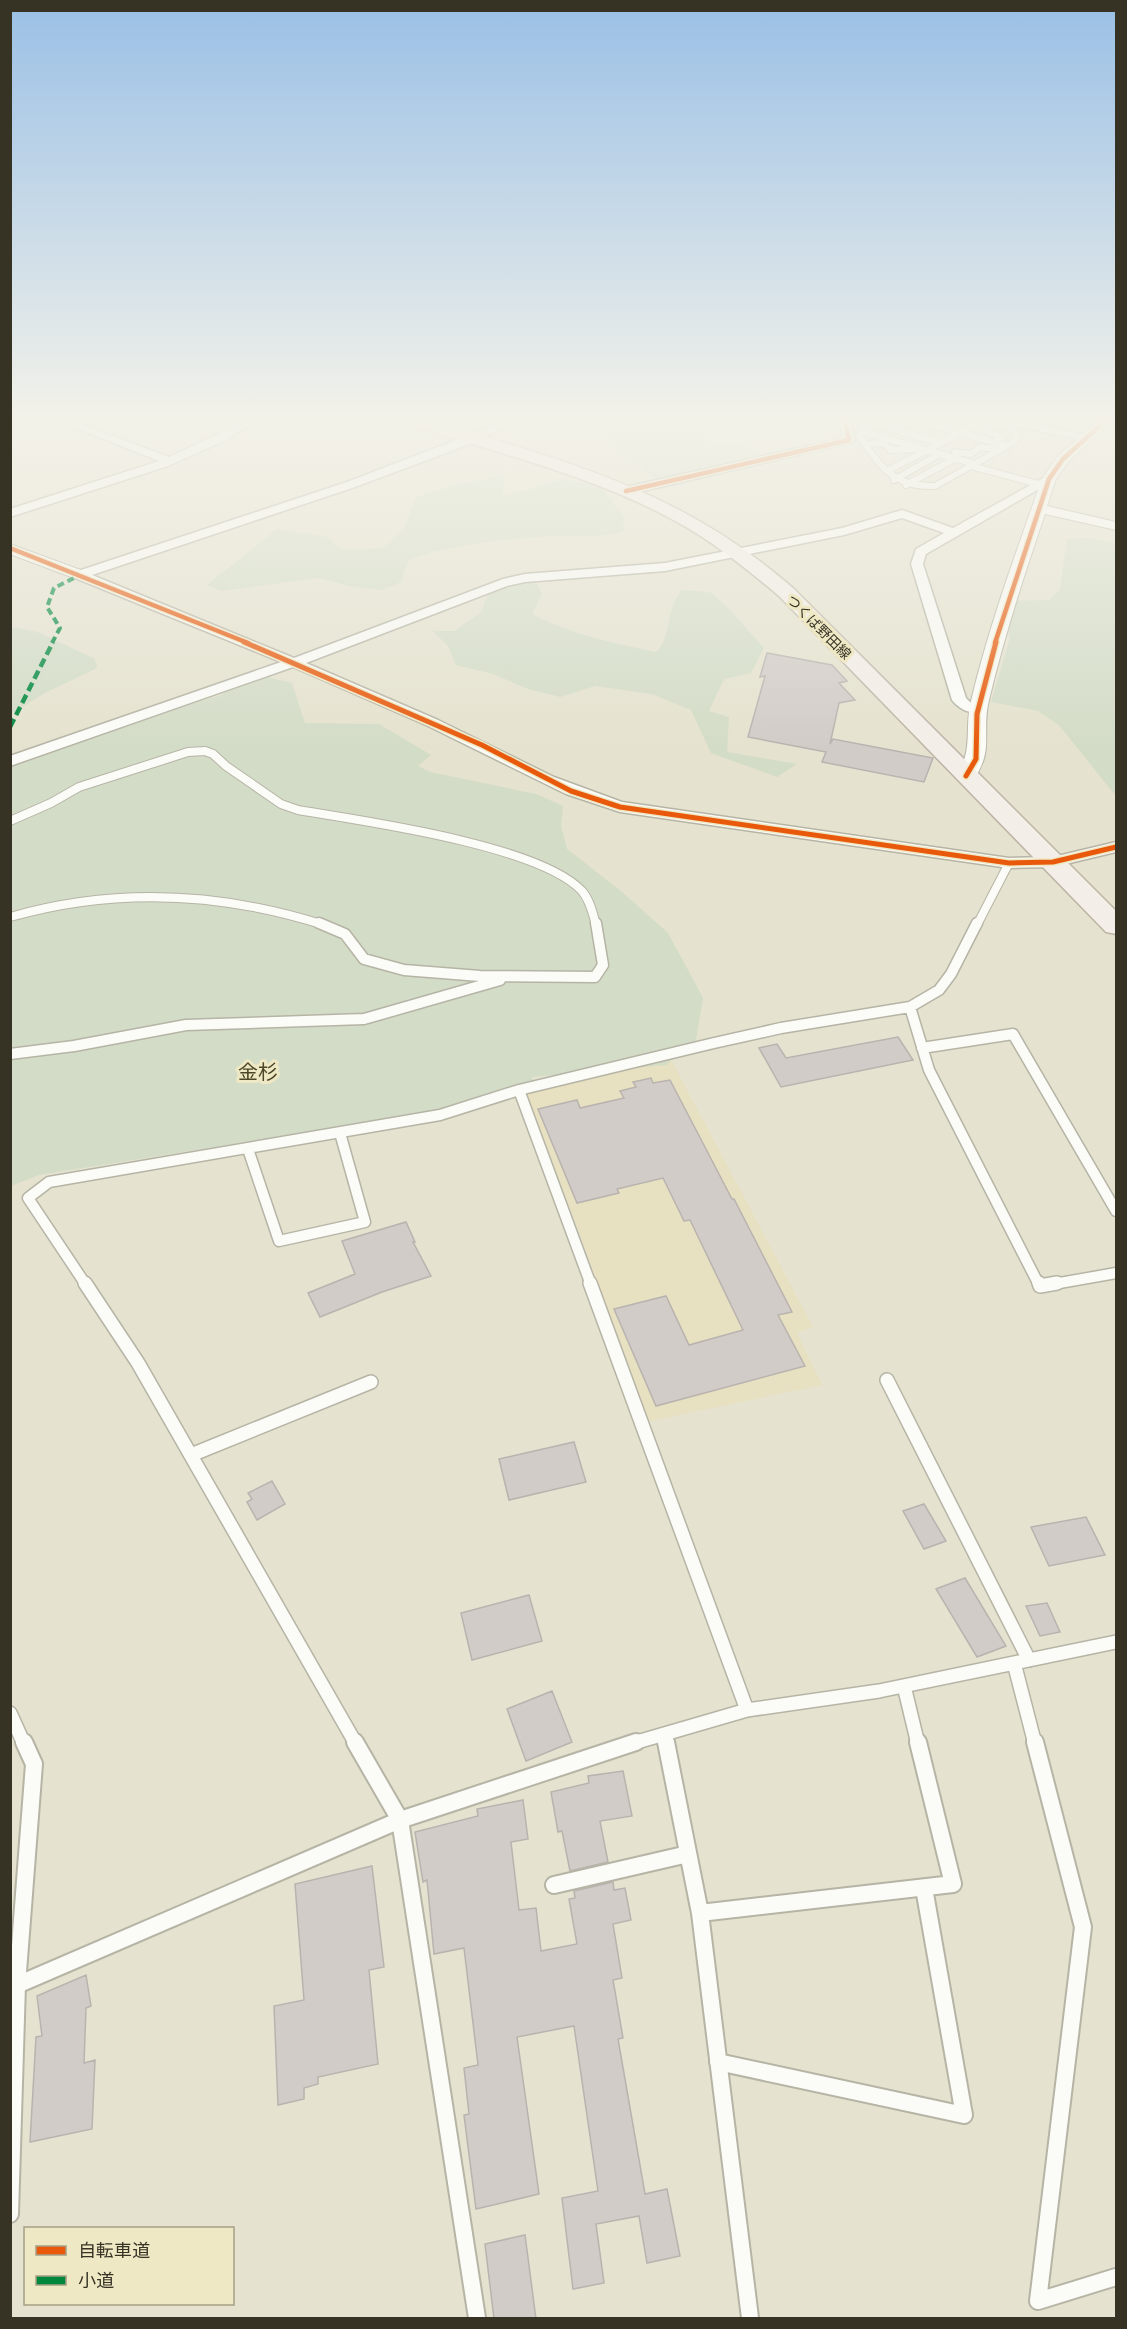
<svg xmlns="http://www.w3.org/2000/svg" width="1127" height="2329" font-family="Mulish,'Noto Sans JP',sans-serif">
	<style>
		.built { fill: #e7e0c1 }
		.green { fill: #d3dcc7 }
		.building { fill: #d2ccc8; stroke: #b9b3b0; stroke-width: 1.5 }
		.lines { fill: none; stroke-linecap: round; stroke-linejoin: round }
		.service-far4-casing { stroke: #b6b4a5; stroke-width: 8 }
		.service-far3-casing { stroke: #b6b4a5; stroke-width: 10 }
		.service-far2-casing { stroke: #b6b4a5; stroke-width: 13 }
		.service-far1-casing { stroke: #b6b4a5; stroke-width: 16 }
		.service-casing { stroke: #b6b4a5; stroke-width: 20 }
		.minor-casing { stroke: #b6b4a5; stroke-width: 3 }
		.tertiary-casing { stroke: #b6b4a5; stroke-width: 2 }
		.primary-casing { stroke: #bdb4a6; stroke-width: 3 }
		.service-far4 { stroke: #fbfbf8; stroke-width: 6 }
		.service-far3 { stroke: #fbfbf8; stroke-width: 8 }
		.service-far2 { stroke: #fbfbf8; stroke-width: 10 }
		.service-far1 { stroke: #fbfbf8; stroke-width: 13 }
		.service { stroke: #fbfbf8; stroke-width: 16 }
		.minor { fill: #fbfbf8; fill-rule: evenodd }
		.tertiary { fill: #fbfbf8; fill-rule: evenodd }
		.primary { fill: #f3eee8; fill-rule: evenodd }
		.quiet-far1 { stroke: #00873e; stroke-width: 4; stroke-dasharray: 7 4; stroke-linecap: butt }
		.quiet { stroke: #00873e; stroke-width: 4.5; stroke-dasharray: 9 4.5; stroke-linecap: butt }
		.cycleway-far1-casing { stroke: #efe8c5; stroke-width: 7 }
		.cycleway-casing { stroke: #efe8c5; stroke-width: 8 }
		.cycleway-far1 { stroke: #e8590c; stroke-width: 4.5 }
		.cycleway { stroke: #e8590c; stroke-width: 5 }
		.labels { text-anchor: middle; dominant-baseline: central; stroke-width: 6; stroke-linejoin: round; paint-order: stroke }
		.far-street-label { font-size: 14px; fill: #363325; stroke: #efe8c5 }
		.quarter-label { font-size: 20px; fill: #4c4628; stroke: #efe8c5 }
	</style>
	<rect width="100%" height="100%" fill="#e5e2cf"/>
	<path class="built" d="M670,1058L813,1327L797,1333L822,1385L646,1422L581,1237L526,1094Z"/>
	<path class="green" d="M591,422H699L713,445L745,442L758,455L657,480L622,454Z
		M504,476L503,496L565,479L601,487L623,516L624,531C601,539 576,535 551,536C504,539 454,544 409,559L401,582L382,590L349,586L319,578L221,591L207,585L277,529L328,537L341,550L384,548L405,528L416,497L457,484Z
		M1085,538L1116,543V796L1059,725L1038,711L991,702L1010,638L1001,601L1050,600L1060,589L1067,539Z
		M506,578L537,584L542,594L532,614C571,635 614,643 656,652C673,635 665,608 682,590L710,592L729,609L764,648L751,673L724,679L709,711L729,717L727,752L797,764L777,777L711,753L691,710L652,694L595,686L560,697L528,689L493,674L456,665L448,646L433,631H455L481,612L487,597Z
		M11,627L38,632L95,659L97,668L43,694L11,714Z
		M256,674L292,683L305,723L379,724L431,755L418,766L430,772L536,794L563,806L561,826L567,849L621,891L668,933L703,998L696,1040L666,1065L532,1077L533,1081L451,1107L409,1116L39,1175L11,1186V766L171,709L219,696Z"/>
	<path class="building" d="M767,653L832,665L847,681L839,683L855,700L839,703L830,744L833,739L933,758L924,782L822,762L826,752L748,737L765,676L760,677Z
		M898,1037L913,1060L781,1087L759,1048L777,1044L786,1058Z
		M651,1078L653,1083L670,1080L732,1199H734L792,1312L778,1315L805,1366L656,1406L614,1309L666,1296L689,1345L743,1330L690,1220L684,1221L663,1178L617,1189L619,1193L577,1203L538,1109L577,1100L580,1108L624,1098L620,1091L636,1087L633,1082Z
		M406,1222L415,1242H413L431,1276L382,1292L320,1317L308,1293L355,1274L342,1241Z
		M574,1442L586,1482L509,1500L499,1459Z
		M272,1481L285,1504L257,1520L247,1502L252,1499L248,1493Z
		M924,1504L946,1541L924,1549L903,1511Z
		M1086,1517L1105,1555L1049,1566L1031,1527Z
		M965,1578L1006,1646L977,1657L936,1589Z
		M529,1595L542,1641L472,1660L461,1613Z
		M1047,1603L1060,1632L1040,1636L1026,1606Z
		M552,1691L572,1742L526,1761L507,1709Z
		M623,1771L632,1816L600,1821L608,1862L570,1871L562,1831L558,1832L551,1792L589,1783L588,1776Z
		M523,1800L528,1839L511,1842L519,1910L536,1908L541,1951L577,1944L569,1899L575,1898L574,1891L613,1882L614,1890L625,1888L631,1920L613,1924L622,1978L613,1980L623,2038L618,2039L645,2194L667,2189L680,2256L647,2263L639,2216L596,2224L604,2283L573,2289L562,2198L598,2191L574,2026L517,2037L539,2194L476,2209L464,2115L469,2114L464,2068L478,2065L464,1948L434,1954L427,1880L423,1882L415,1832L478,1816L477,1809Z
		M372,1866L384,1967L369,1970L378,2064L318,2077V2084L304,2088V2099L278,2105L274,2006L304,2000L295,1884Z
		M86,1975L91,2006L86,2008L84,2063L95,2060L92,2129L30,2142L36,2037L42,2036L37,1996Z
		M525,2235L536,2319H494L485,2244Z"/>
	<g class="lines">
		<g class="service-far4-casing">
			<path id="service-far4" d="M884,422L862,429L859,436C881,467 894,488 935,486L1014,442L1017,438L1015,431L992,422
				M922,422L1007,446
				M876,424L940,443
				M894,429L908,422
				M860,431L975,464
				M994,442L1002,437L987,431L986,428L1000,424
				M865,444L883,443L891,450L915,449
				M955,452L971,454L980,447L995,449
				M971,466L1038,484
				M887,471L981,422
				M894,480L940,454
				M906,485L956,458"/>
		</g>
		<g class="service-far3-casing">
			<path id="service-far3" d="M10,821L51,803L79,787L188,752L205,751L213,754L226,766L281,804L298,810C363,821 539,845 582,891C590,900 593,914 596,925
				M10,917C115,887 220,892 324,925
				M977,925L1009,863"/>
		</g>
		<g class="service-far2-casing">
			<path id="service-far2" d="M319,923L345,934L364,959L404,970L480,976L595,977L603,965L596,923
				M910,1007L929,1070L1039,1285
				M922,1048L1013,1034L1116,1211
				M10,1054L74,1046L186,1025L364,1019L500,980
				M519,1090L591,1285
				M248,1149L279,1241L365,1222L340,1133
				M86,1285L28,1198L49,1182L440,1115L519,1090L714,1043L781,1028L910,1007L939,990L951,974L977,923
				M1048,1285L1116,1273"/>
		</g>
		<g class="service-far1-casing">
			<path id="service-far1" d="M85,1283L138,1363L356,1744
				M590,1283L747,1710
				M1039,1283L1040,1286L1057,1283
				M887,1380L1029,1660
				M191,1455L371,1382
				M1014,1663L1035,1744
				M904,1686L918,1744
				M10,1713L24,1744
				M664,1734L666,1744
				M630,1744L747,1710L879,1691L1116,1642"/>
		</g>
		<g class="service-casing">
			<path id="service" d="M355,1742L400,1820L477,2318
				M666,1742L700,1913
				M1035,1742L1083,1927L1038,2301L1116,2277
				M554,1885L688,1854
				M10,1988L400,1820L636,1742
				M718,2062L964,2115L924,1888
				M10,2214L17,1985L34,1764L24,1742
				M750,2318L700,1913L953,1884L918,1742"/>
		</g>
		<g class="minor-casing">
			<path id="minor" d="M61,422H75L169,457L243,422H255L226,440L168,466L10,517V509L159,461Z
				M503,422H516L462,447L355,487L92,575L294,658L503,579L525,574L665,563L842,528L902,510L953,528L1045,477H1053V481L926,554L923,564L966,698L971,703L982,706L984,709L982,712C971,715 959,709 952,700L911,564L916,549L944,533L902,518L844,535L665,571L525,582L507,586L306,663L438,720L554,777L622,802L1009,858L1053,857L1116,842V852L1053,867L1009,868L620,812L566,794L428,726L293,667L10,766V756L281,662L75,578L74,575L75,572L347,482Z
				M840,422H850L855,440L853,442L626,495L620,491L626,487L843,438Z
				M1005,422H1023L1086,435L1092,438L1086,441L1010,425Z"/>
		</g>
		<g class="tertiary-casing">
			<path id="tertiary" d="M1097,422H1111L1068,462L1056,479L1047,506L1116,522V530L1045,514C1024,575 1004,637 989,700C981,733 995,750 973,780H959L956,776C974,750 964,729 971,701C989,626 1016,552 1042,479L1058,456Z
				M10,544L86,572L88,575L86,578H74L10,554Z"/>
		</g>
		<g class="primary-casing">
			<path id="primary" d="M410,422C442,419 473,433 503,442C616,477 704,510 794,589L1116,911V934L1106,932L780,597C753,574 726,552 696,533C610,480 508,456 413,426Z"/>
		</g>
		<use href="#service-far4" class="service-far4"/>
		<use href="#service-far3" class="service-far3"/>
		<use href="#service-far2" class="service-far2"/>
		<use href="#service-far1" class="service-far1"/>
		<use href="#service" class="service"/>
		<use href="#minor" class="minor"/>
		<use href="#tertiary" class="tertiary"/>
		<use href="#primary" class="primary"/>
		<path class="quiet-far1" d="M52,643L60,628L47,607L54,588L80,575"/>
		<path class="quiet" d="M10,727L53,642"/>
		<g class="cycleway-far1-casing">
			<path id="cycleway-far1" d="M626,491L849,440L845,422
				M10,548L248,643
				M995,643L1049,479L1063,459L1104,422"/>
		</g>
		<g class="cycleway-casing">
			<path id="cycleway" d="M244,642L482,745L571,791L620,807L1009,863L1053,862L1116,847
				M966,776L976,759L977,714L996,642"/>
		</g>
		<use href="#cycleway-far1" class="cycleway-far1"/>
		<use href="#cycleway" class="cycleway"/>
	</g>
	<linearGradient id="sky" x2="0" y2="1"><stop stop-color="#9ac0e6"/><stop offset="0.56" stop-color="#f3f2e9"/><stop offset="1" stop-color="#f3f2e9" stop-opacity="0"/></linearGradient>
	<rect width="1127" height="748" fill="url(#sky)"/>
	<g class="labels">
		<g class="far-street-label">
			<text transform="translate(819 627) rotate(45)">つくば野田線</text>
		</g>
		<g class="quarter-label">
			<text x="258" y="1071">金杉</text>
		</g>
	</g>
	<rect width="1127" height="2329" fill="none" stroke="#363325" stroke-width="24"/>
	<rect x="24" y="2227" width="210" height="78" fill="#efe8c5" stroke="#a5a085" stroke-width="1.5"/>
	<rect x="36" y="2246" width="30" height="9" fill="#e8590c" stroke="#a5a085" stroke-width="1.5"/>
	<text x="78" y="2257" font-size="18" fill="#363325">自転車道</text>
	<rect x="36" y="2276" width="30" height="9" fill="#00873e" stroke="#a5a085" stroke-width="1.5"/>
	<text x="78" y="2287" font-size="18" fill="#363325">小道</text>
</svg>
